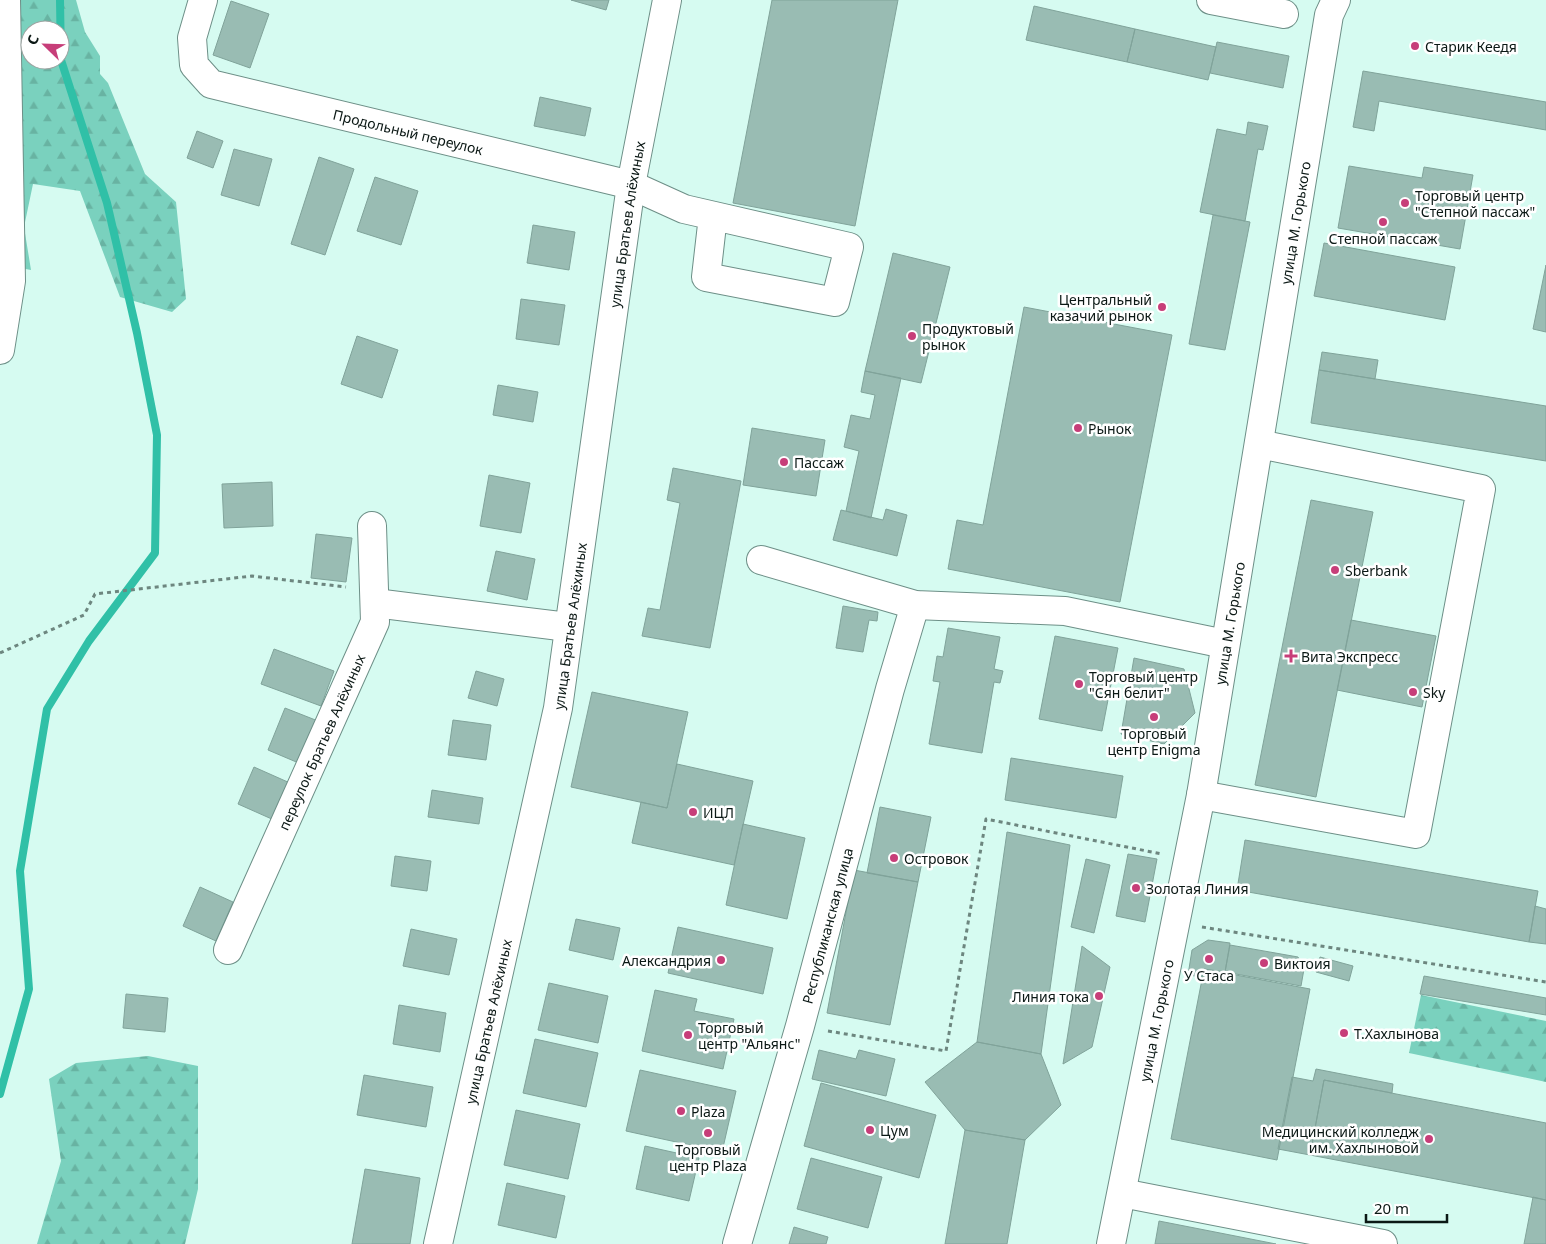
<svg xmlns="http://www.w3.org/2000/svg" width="1546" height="1244" font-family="'Noto Sans',sans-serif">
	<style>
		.forest { fill: url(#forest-firs); fill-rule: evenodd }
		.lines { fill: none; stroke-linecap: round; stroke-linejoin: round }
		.stream { stroke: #30c0a7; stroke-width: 8 }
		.building { fill: #99bcb3; stroke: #80a39a }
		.minor-casing { stroke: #6d8f87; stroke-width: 30 }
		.path { stroke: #6d867f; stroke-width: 3; stroke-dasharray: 4 4; stroke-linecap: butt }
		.minor { stroke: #fff; stroke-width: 28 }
		.poi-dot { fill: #c73e79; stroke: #fff; stroke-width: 2 }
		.labels { text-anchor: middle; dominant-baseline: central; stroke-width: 5; stroke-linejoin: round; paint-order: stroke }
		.poi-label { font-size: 14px; fill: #0b1815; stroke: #fff; text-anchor: start }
		.street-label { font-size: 14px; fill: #0b1815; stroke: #fff }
	</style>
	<defs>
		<pattern id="forest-firs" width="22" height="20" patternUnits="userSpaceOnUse" patternTransform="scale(1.25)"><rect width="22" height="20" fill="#7ad1be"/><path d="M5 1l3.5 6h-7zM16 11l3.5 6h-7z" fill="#68b3a2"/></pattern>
	</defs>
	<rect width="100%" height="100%" fill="#d6fbf1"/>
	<path class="forest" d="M0,0H76L85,32L100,56V74L108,83L145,174L176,202L186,299L172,312L120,297L80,191L33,184L24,227L31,270L0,264ZM30,30H60V60H30Z
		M1421,995L1546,1021V1082L1409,1053Z
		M148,1056L198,1066V1189L185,1244H37L61,1161L49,1079L76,1063Z"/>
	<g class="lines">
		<path class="stream" d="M0,1094L29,989L20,871L47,709L89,641L155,553L157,435L137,333L107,203L61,60L60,0"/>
	</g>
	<path class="building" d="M571,0H609L606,10Z
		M772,0H898L855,226L733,203Z
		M231,1L269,14L250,68L213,55Z
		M1034,6L1135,29L1127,62L1026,40Z
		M1135,29L1216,47L1208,80L1127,62Z
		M1217,42L1289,56L1283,88L1210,73Z
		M1363,71L1546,102V130L1379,101L1374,131L1353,127Z
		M540,97L591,108L585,136L534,126Z
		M1248,122L1268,126L1263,150L1258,149L1245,221L1200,212L1217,129L1246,135Z
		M197,131L223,141L213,168L187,158Z
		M234,149L272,159L259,206L221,195Z
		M319,157L354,169L325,255L291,244Z
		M1349,166L1422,178L1424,167L1473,175L1460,249L1338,228Z
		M375,177L418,191L401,245L357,231Z
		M1213,215L1250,222L1225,350L1189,344Z
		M533,225L575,232L569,270L527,263Z
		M1324,243L1455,267L1445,320L1314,296Z
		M893,253L950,267L921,383L865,371Z
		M1546,265V332L1533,329Z
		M521,299L565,305L559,345L516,339Z
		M1024,307L1172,335L1120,602L948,569L957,520L983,525Z
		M357,336L398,350L382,398L341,384Z
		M1322,352L1378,360L1375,379L1319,370Z
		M1319,370L1546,406V461L1311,423Z
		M865,371L901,378L871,518L846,511L859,451L844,447L851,415L870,419L875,395L861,392Z
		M498,385L538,392L533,422L493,415Z
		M752,428L825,440L816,496L743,485Z
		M673,468L741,481L710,648L642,636L648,608L660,610L680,503L667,500Z
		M489,475L530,483L521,533L480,526Z
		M272,482L273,526L224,528L222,484Z
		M1311,500L1373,512L1316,797L1255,785Z
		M886,509L907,515L897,556L833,540L841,510L883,520Z
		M316,534L352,538L346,582L311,578Z
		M496,551L535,559L527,600L487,591Z
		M843,606L878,612L877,621L869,620L863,652L836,648Z
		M1351,620L1436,636L1422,707L1337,690Z
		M948,628L1000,637L994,669L1003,671L1000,683L994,682L982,753L929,744L940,682L933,681L937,656L943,657Z
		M1055,636L1118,648L1102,731L1039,719Z
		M274,649L334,671L321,706L261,684Z
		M1134,658L1184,669L1195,713L1164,744L1121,734Z
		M476,671L504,679L497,706L468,698Z
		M592,692L688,712L667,808L571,787Z
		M285,708L318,721L301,764L268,750Z
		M453,720L491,725L486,760L448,755Z
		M1011,758L1123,776L1116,818L1005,800Z
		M677,764L753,781L734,865L632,843L641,802L667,808Z
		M254,767L290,783L274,820L238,804Z
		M432,790L483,798L479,824L428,817Z
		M880,807L931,817L918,882L867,873Z
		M743,824L805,838L787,919L726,905Z
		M1007,832L1070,845L1041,1054L977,1042Z
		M1245,840L1538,891L1529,942L1237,890Z
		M1128,854L1157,859L1145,922L1116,916Z
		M395,856L431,861L427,891L391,886Z
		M1086,859L1110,865L1094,933L1071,927Z
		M854,870L918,882L890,1025L827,1013Z
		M200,887L233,902L216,941L183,926Z
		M1535,906L1546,909V944L1529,942Z
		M576,919L620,928L613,960L569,950Z
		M678,927L773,948L763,994L668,973Z
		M411,929L457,939L449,975L403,966Z
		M1208,940L1230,943L1225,972L1204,969L1203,977L1188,975L1192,950Z
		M1230,945L1298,957L1304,969L1301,986L1225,972Z
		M1082,946L1110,967L1092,1047L1063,1064Z
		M1320,957L1353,966L1349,981L1316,972Z
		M1204,969L1310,989L1277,1160L1171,1139Z
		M1424,976L1546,998V1015L1420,994Z
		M549,983L608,996L598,1043L538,1030Z
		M655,990L697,999L694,1011L734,1019L723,1069L642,1051Z
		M126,994L168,998L165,1032L123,1028Z
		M399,1005L446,1013L440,1052L393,1044Z
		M535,1039L598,1053L586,1107L523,1093Z
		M977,1042L1041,1054L1061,1105L1025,1140L965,1130L925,1082Z
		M819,1050L856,1059L859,1050L895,1059L886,1096L812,1079Z
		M1316,1069L1393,1084L1392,1093L1324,1080L1310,1155L1278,1149L1292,1077L1313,1081Z
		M640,1070L736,1091L722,1152L626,1131Z
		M364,1075L433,1087L426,1127L357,1115Z
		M1324,1080L1546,1123V1200L1310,1155Z
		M821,1083L936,1115L919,1178L804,1146Z
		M516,1110L580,1124L568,1179L504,1165Z
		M965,1130L1025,1140L1007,1244H945Z
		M645,1146L699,1158L689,1201L636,1189Z
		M811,1158L882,1177L868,1228L797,1209Z
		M365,1169L420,1178L410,1244H352Z
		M507,1183L565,1196L556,1238L498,1225Z
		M1533,1197L1546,1200V1244H1524Z
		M1159,1221L1276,1244H1155Z
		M794,1227L828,1237L826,1244H789Z"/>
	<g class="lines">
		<g class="minor-casing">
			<g id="minor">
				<path id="s1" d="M203,0L192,38L194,65L211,84L631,185L684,209L849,247L835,302L706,277L713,216"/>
				<path d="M1211,0L1284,14"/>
				<path d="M0,350L11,281L6,0"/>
				<path d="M761,560L915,605L1065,611L1225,644"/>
				<path d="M375,603L568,627"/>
				<path d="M1201,795L1416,834L1481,489L1259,444"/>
				<path id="s2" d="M228,950L375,622L372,526"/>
				<path d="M1122,1193L1383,1244"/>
				<path id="s3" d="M438,1244L558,708L631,185L667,0"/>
				<path id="s4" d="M737,1244L800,1026L890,689L915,605"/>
				<path id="s5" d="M1111,1244L1201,795L1329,15L1336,0"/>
			</g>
		</g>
		<path class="path" d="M0,653L84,615L95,594L252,576L346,587
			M1202,927L1546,982
			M828,1031L946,1051L986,819L1162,854"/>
		<use href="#minor" class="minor"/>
	</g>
	<g class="poi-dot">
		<circle cx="1415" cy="46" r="5"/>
		<circle cx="1405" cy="203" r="5"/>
		<circle cx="1383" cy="222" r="5"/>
		<circle cx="1162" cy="307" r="5"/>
		<circle cx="912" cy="336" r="5"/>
		<circle cx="1078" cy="428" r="5"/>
		<circle cx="784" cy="462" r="5"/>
		<circle cx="1335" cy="570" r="5"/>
		<path d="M1288.5 648.5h5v5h5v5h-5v5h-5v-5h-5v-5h5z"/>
		<circle cx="1079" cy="684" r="5"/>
		<circle cx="1413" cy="692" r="5"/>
		<circle cx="1154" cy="717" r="5"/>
		<circle cx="693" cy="812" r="5"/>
		<circle cx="894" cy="858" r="5"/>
		<circle cx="1136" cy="888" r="5"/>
		<circle cx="1209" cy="959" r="5"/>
		<circle cx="721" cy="960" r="5"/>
		<circle cx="1264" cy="963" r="5"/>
		<circle cx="1099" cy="996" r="5"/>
		<circle cx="1344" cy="1033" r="5"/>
		<circle cx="688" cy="1035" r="5"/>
		<circle cx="681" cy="1111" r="5"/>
		<circle cx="870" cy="1130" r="5"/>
		<circle cx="708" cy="1133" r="5"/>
		<circle cx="1429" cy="1139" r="5"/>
	</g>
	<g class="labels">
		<g class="poi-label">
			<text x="1425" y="46">Старик Кеедя</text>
			<text x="1415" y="195">Торговый центр<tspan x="1415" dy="16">"Степной пассаж"</tspan></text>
			<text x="1383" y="238" text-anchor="middle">Степной пассаж</text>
			<text x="1152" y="299" text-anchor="end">Центральный<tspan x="1152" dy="16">казачий рынок</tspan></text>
			<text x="922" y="328">Продуктовый<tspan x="922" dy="16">рынок</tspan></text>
			<text x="1088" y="428">Рынок</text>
			<text x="794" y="462">Пассаж</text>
			<text x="1345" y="570">Sberbank</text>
			<text x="1301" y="656">Вита Экспресс</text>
			<text x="1089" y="676">Торговый центр<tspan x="1089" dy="16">"Сян белит"</tspan></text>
			<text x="1423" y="692">Sky</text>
			<text x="1154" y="733" text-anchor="middle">Торговый<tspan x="1154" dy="16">центр Enigma</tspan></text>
			<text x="703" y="812">ИЦЛ</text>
			<text x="904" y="858">Островок</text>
			<text x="1146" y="888">Золотая Линия</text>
			<text x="711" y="960" text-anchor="end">Александрия</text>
			<text x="1274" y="963">Виктоия</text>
			<text x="1209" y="975" text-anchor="middle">У Стаса</text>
			<text x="1089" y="996" text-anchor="end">Линия тока</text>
			<text x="698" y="1027">Торговый<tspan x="698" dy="16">центр "Альянс"</tspan></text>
			<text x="1354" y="1033">Т.Хахлынова</text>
			<text x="691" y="1111">Plaza</text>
			<text x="880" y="1130">Цум</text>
			<text x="1419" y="1131" text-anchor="end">Медицинский колледж<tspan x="1419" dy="16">им. Хахлыновой</tspan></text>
			<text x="708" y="1149" text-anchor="middle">Торговый<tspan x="708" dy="16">центр Plaza</tspan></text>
		</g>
		<g class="street-label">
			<text stroke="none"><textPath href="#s1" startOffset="295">Продольный переулок</textPath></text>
			<text stroke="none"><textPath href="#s5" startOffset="1038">улица М. Горького</textPath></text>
			<text stroke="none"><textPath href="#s3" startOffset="1038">улица Братьев Алёхиных</textPath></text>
			<text stroke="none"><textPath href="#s5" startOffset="632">улица М. Горького</textPath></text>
			<text stroke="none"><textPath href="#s3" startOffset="632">улица Братьев Алёхиных</textPath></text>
			<text stroke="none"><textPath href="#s2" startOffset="228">переулок Братьев Алёхиных</textPath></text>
			<text stroke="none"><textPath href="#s4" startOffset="331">Республиканская улица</textPath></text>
			<text stroke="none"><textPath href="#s5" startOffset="228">улица М. Горького</textPath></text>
			<text stroke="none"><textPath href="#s3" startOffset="228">улица Братьев Алёхиных</textPath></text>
		</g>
	</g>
	<g transform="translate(45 45) rotate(293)"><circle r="24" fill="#ffffff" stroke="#9da3a1"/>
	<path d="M0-4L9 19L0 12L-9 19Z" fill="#c73e79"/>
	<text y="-8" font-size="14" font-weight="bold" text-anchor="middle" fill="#0b1815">С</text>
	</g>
	<path d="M1366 1214v8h81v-8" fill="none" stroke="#0b1815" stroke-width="2.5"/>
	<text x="1374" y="1214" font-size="15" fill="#0b1815" stroke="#ffffff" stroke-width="4" paint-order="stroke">20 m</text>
</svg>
